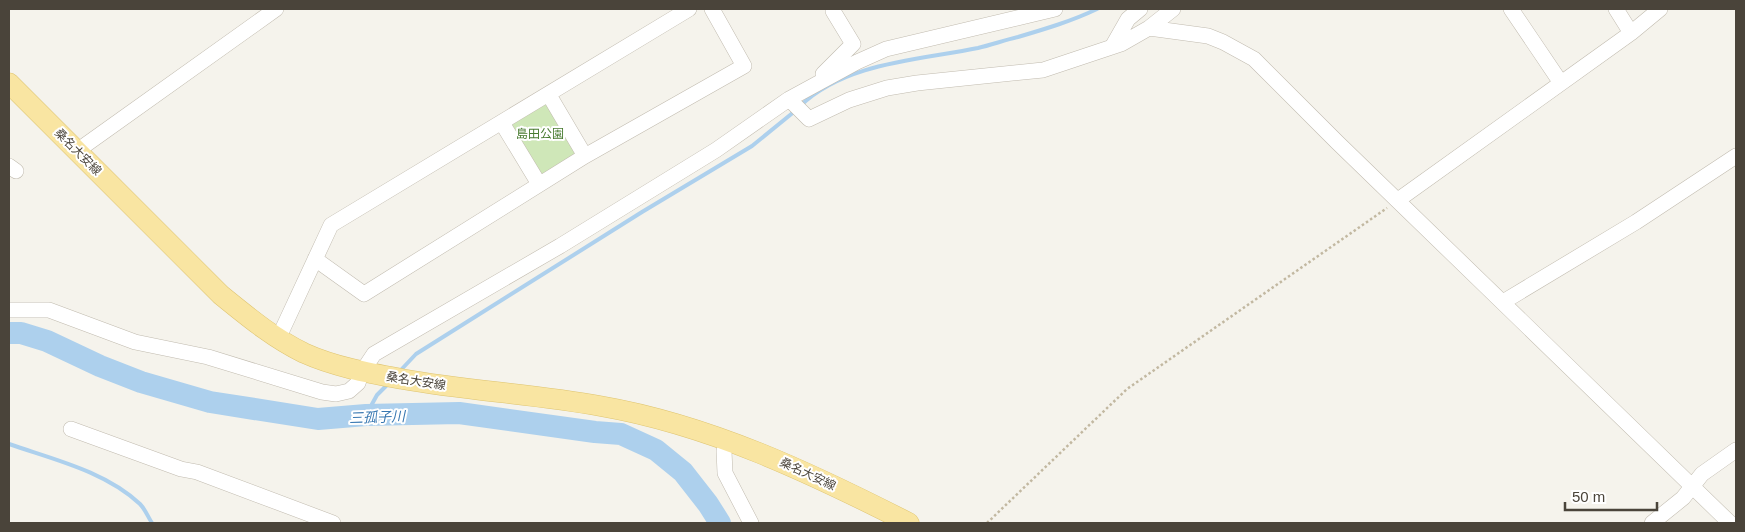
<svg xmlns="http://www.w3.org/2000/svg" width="1745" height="532" font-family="Helvetica,'Noto Sans JP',sans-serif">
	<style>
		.green { fill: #cfe7b8 }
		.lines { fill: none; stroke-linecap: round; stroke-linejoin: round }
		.stream { stroke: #add0ed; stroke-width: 4 }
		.river { stroke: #add0ed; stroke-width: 22 }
		.minor-casing { stroke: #c1bbaf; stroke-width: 16 }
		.major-casing { stroke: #dec471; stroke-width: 21 }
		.path { stroke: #c2b8a1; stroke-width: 2.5; stroke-dasharray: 2.5 2.5; stroke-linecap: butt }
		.minor { stroke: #fff; stroke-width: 15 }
		.major { stroke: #f9e5a2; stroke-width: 20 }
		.labels { text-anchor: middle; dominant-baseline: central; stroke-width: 4; stroke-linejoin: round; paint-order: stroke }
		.park-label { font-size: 12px; fill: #477a2f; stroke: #fff }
		.street-label { font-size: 12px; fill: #4a443a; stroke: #fff }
		.water-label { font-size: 14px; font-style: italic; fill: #3777b1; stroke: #fff }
	</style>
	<rect width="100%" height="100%" fill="#f5f3ec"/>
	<path class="green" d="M548,99L581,156L541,180L506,124Z"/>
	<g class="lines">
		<path class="stream" d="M800,106C846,62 919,60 978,48C991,45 1005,40 1018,37C1045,29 1072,21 1097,9
			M399,372L416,354L642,212L752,146L795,111
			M366,415L377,395L389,383
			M9,444C52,459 105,471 140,504C145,509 148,517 152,523"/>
		<path class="river" d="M9,333H21L47,341L100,366L141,382L210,402L318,419L366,415L459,413L595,432L621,434L656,450L683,472L708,504L720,523"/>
		<g class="minor-casing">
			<path id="minor" d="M1511,9L1561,83
				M1616,9L1631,33
				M1149,28L1173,9
				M1112,47L1128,19L1140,9
				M823,74L853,44L833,11
				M549,95L585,156
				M789,99L809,119L849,100L887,88L917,83L1043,70L1121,44L1149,28L1208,36L1223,42L1254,59L1337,142L1730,523
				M502,123L539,184
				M77,151L276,9
				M9,166L16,171
				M1398,200L1631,33L1660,9
				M315,259L364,294L585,156L744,66L712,9
				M1503,302L1636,222L1736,156
				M9,310H49L135,342L208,357L322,392L336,394L349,391L358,383L362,372L374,354L560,246L716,150L789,99L857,62L886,49L1055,9
				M278,339L331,225L689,9
				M71,429L181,469L197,472L333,523
				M728,441L724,451L725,473L751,523
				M1652,523L1683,498L1702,474L1736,450"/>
		</g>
		<g class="major-casing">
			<path id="major" d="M9,83L221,295C247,316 273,338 304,353C335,367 369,373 402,379C468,391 535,394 600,406C710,425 811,473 909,523"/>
		</g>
		<path class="path" d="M987,523L1127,389L1387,208"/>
		<use href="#minor" class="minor"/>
		<use href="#major" class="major"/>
	</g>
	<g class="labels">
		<g class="park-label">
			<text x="540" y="134">島田公園</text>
		</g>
		<g class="street-label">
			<text transform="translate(78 152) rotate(45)">桑名大安線</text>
			<text transform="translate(416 381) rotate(9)">桑名大安線</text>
			<text transform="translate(808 474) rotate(25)">桑名大安線</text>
		</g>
		<g class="water-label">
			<text transform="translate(377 417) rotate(-2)">三孤子川</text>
		</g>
	</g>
	<rect width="1745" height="532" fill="none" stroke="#4a443a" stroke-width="20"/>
	<path d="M1565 502v8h92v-8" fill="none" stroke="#4a443a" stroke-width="2.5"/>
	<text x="1572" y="502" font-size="15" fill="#4a443a" stroke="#ffffff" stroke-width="4" paint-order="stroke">50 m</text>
</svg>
